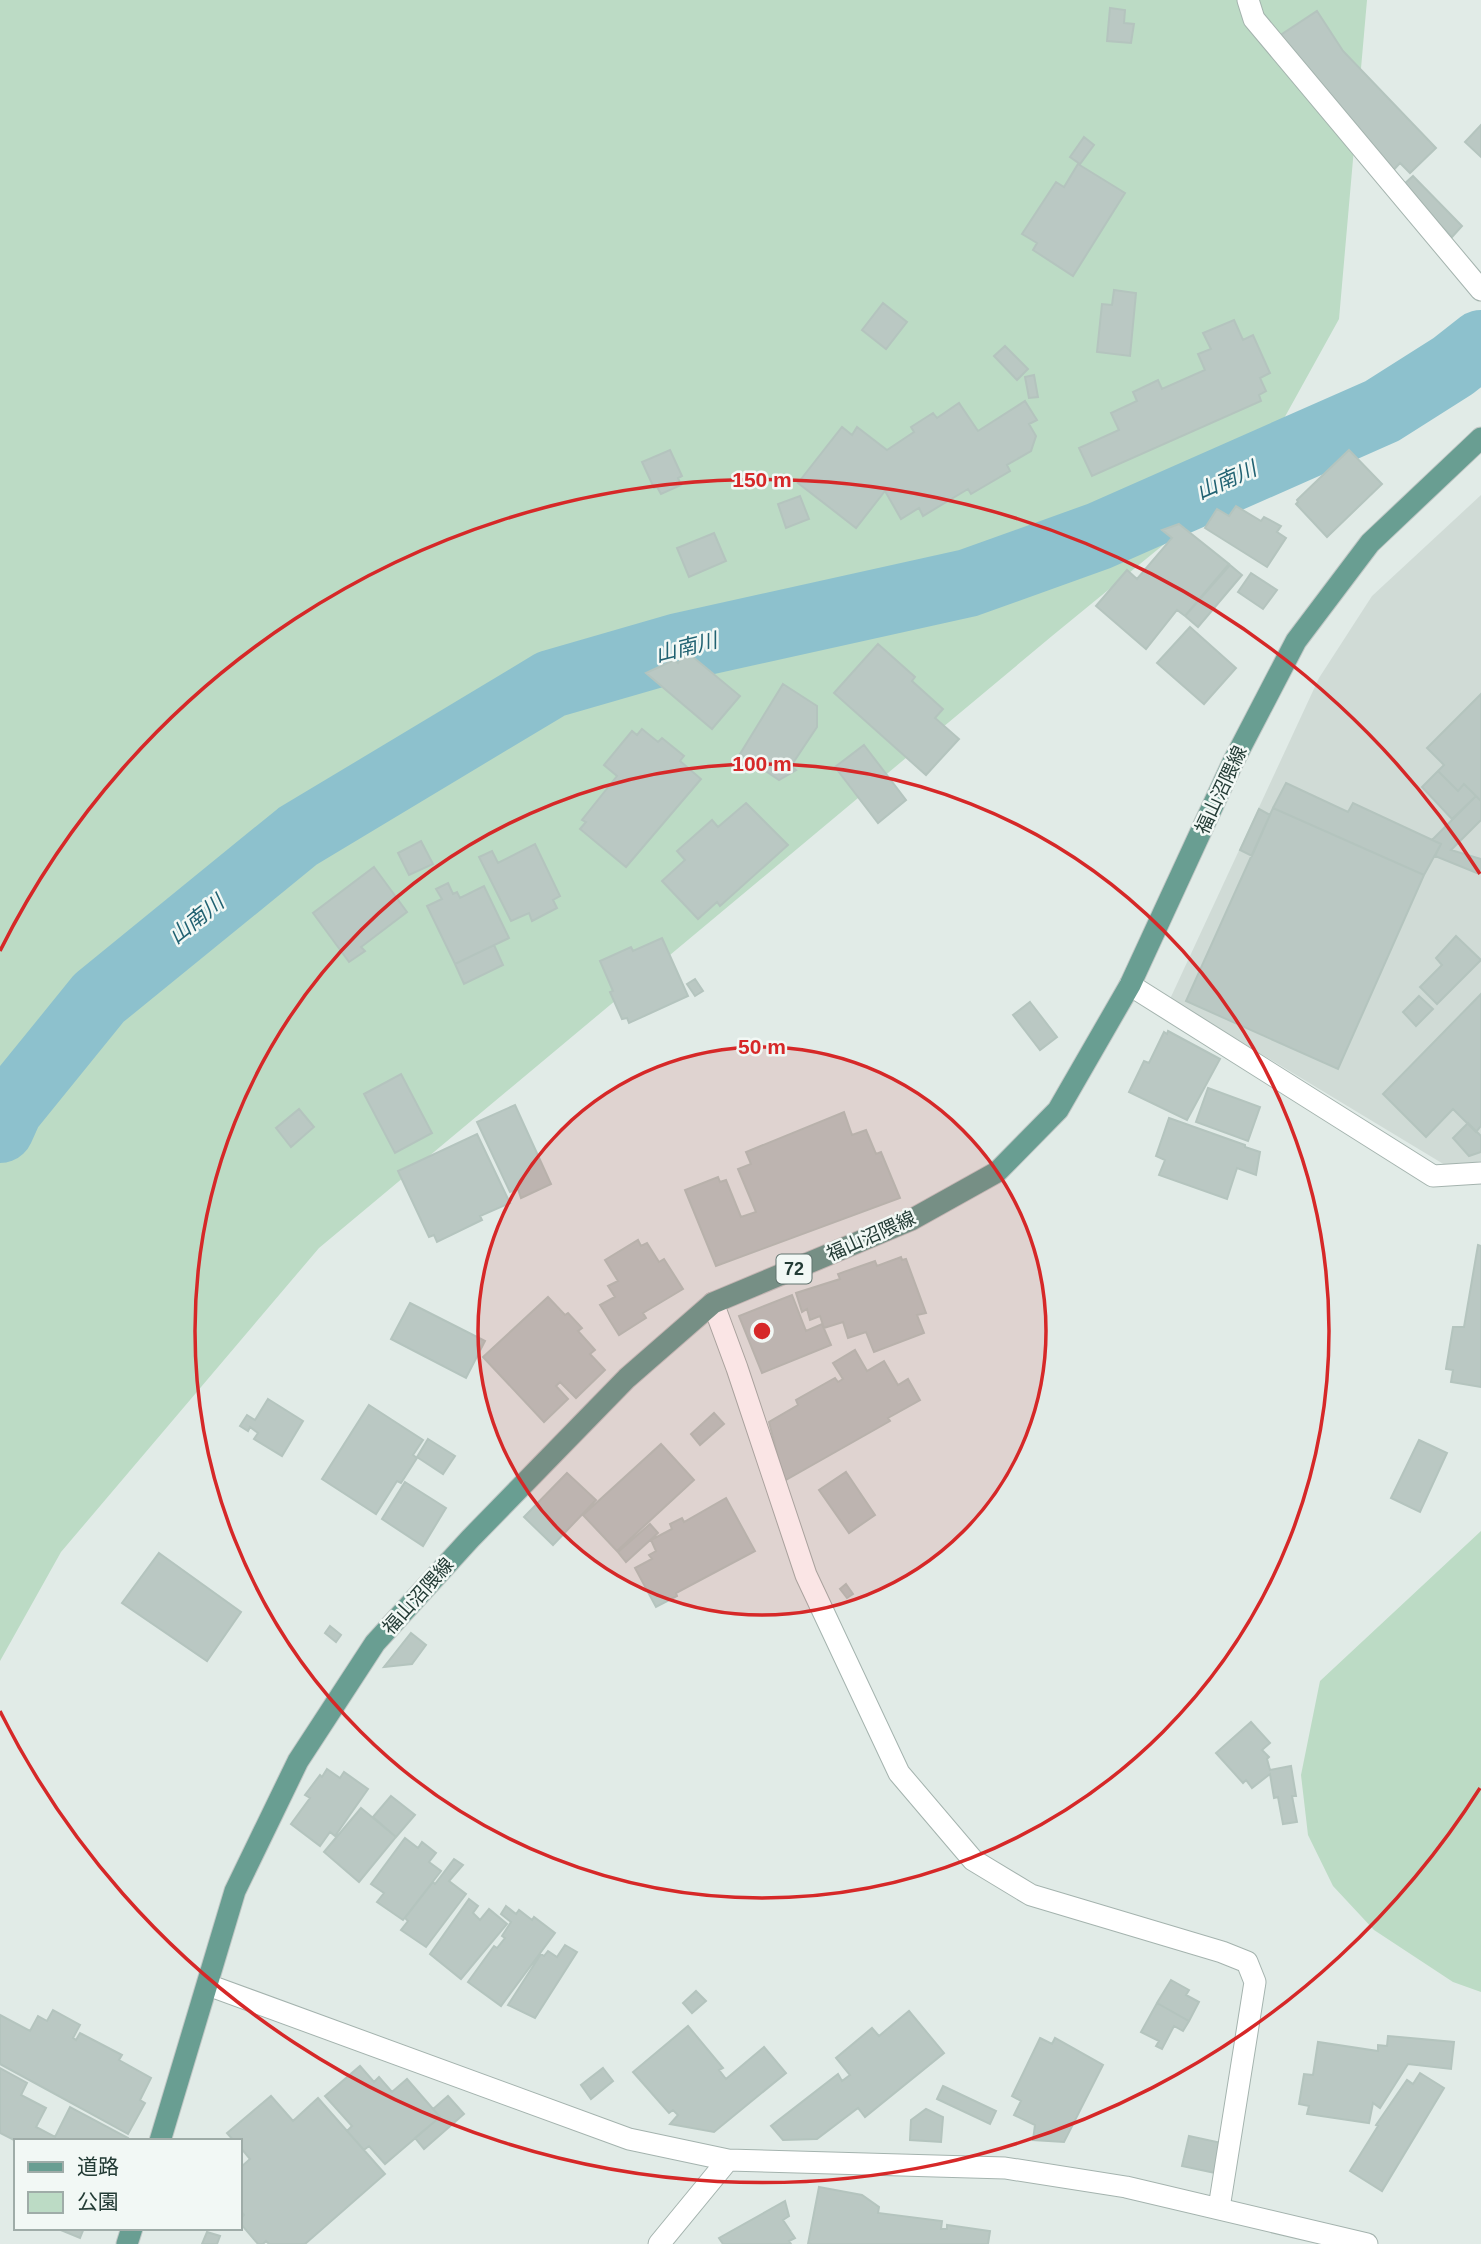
<svg xmlns="http://www.w3.org/2000/svg" width="1481" height="2244" font-family="Helvetica,'Noto Sans JP',sans-serif">
	<style>
		.built { fill: #d0dbd6 }
		.green { fill: #bcdbc5 }
		.lines { fill: none; stroke-linecap: round; stroke-linejoin: round }
		.river { stroke: #8dc1cd; stroke-width: 68 }
		.building { fill: #bac8c3; stroke: #b4c4be; stroke-width: 2 }
		.street-casing { stroke: #a4b3ae; stroke-width: 23 }
		.primary-casing { stroke: #c1c8c6; stroke-width: 23 }
		.street { stroke: #fff; stroke-width: 21 }
		.primary { stroke: #699e92; stroke-width: 21 }
		.ring { fill: none; stroke: #d62828; stroke-width: 3.5 }
		.labels { text-anchor: middle; dominant-baseline: central; stroke-width: 5; stroke-linejoin: round; paint-order: stroke }
		.shield { fill: #f2f8f5; stroke: #61746f; stroke-width: 2 }
		.shield-label { font-size: 18px; font-weight: bold; fill: #233b35 }
		.street-label { font-size: 19px; fill: #233b35; stroke: #f2f8f5 }
		.water-label { font-size: 21px; font-style: italic; fill: #216272; stroke: #f2f8f5 }
		.centre { fill: #d62828; stroke: #f2f8f5; stroke-width: 3.5 }
		.ring-label { font-size: 21px; text-anchor: middle; font-weight: bold; fill: #d62828; stroke: #f2f8f5; stroke-width: 5; stroke-linejoin: round; paint-order: stroke }
	</style>
	<rect width="100%" height="100%" fill="#e1ebe7"/>
	<path class="built" d="M1481,495V1161L1450,1168L1170,999L1319,678L1372,596Z"/>
	<path class="green" d="M0,0H1367L1339,319L1256,469L1052,636L319,1248L61,1552L0,1661Z
		M1481,1531V1992L1453,1982L1374,1930L1333,1886L1308,1835L1301,1775L1320,1681Z"/>
	<g class="lines">
		<path class="river" d="M0,1129L9,1109L99,998L298,836L551,684L679,647L968,583L1099,536L1382,411L1453,366L1481,344"/>
	</g>
	<path class="building" d="M1110,8L1125,10L1124,23L1134,24L1131,43L1107,41Z
		M1317,11L1343,51L1436,148L1410,173L1400,163L1389,175L1273,40Z
		M1481,125V157L1465,142Z
		M1084,137L1094,145L1080,164L1070,157Z
		M1078,164L1125,193L1073,276L1033,250L1037,243L1022,234L1056,182L1064,187Z
		M1413,176L1462,226L1452,237L1402,186Z
		M1114,290L1136,293L1130,356L1097,352L1102,304L1112,305Z
		M883,303L907,322L886,349L862,330Z
		M1234,320L1243,340L1253,335L1270,373L1260,378L1266,391L1259,395L1261,401L1092,476L1079,448L1119,430L1111,413L1137,401L1133,392L1158,380L1162,389L1205,370L1198,354L1211,349L1203,333Z
		M1005,346L1028,369L1017,380L994,356Z
		M1034,375L1038,397L1029,398L1025,377Z
		M1025,401L1037,420L1029,424L1036,436L1031,451L1007,465L1010,471L971,494L968,489L923,516L919,508L901,519L885,491L856,528L798,483L842,427L852,435L857,427L887,450L914,432L911,427L933,413L937,418L959,403L978,431Z
		M670,450L682,476L678,478L681,485L661,494L657,487L654,488L642,462Z
		M1349,450L1382,484L1327,537L1296,504L1298,502L1297,500Z
		M800,496L809,519L786,528L778,504Z
		M1236,506L1261,521L1264,517L1281,526L1277,532L1286,538L1267,567L1205,528L1217,509L1229,516Z
		M1179,524L1229,564L1185,616L1177,610L1146,649L1096,606L1127,570L1137,579L1172,538L1162,530Z
		M714,533L726,561L689,577L677,548Z
		M1230,565L1242,575L1198,627L1185,616Z
		M1251,573L1277,590L1263,609L1238,592Z
		M1190,627L1236,668L1204,704L1157,663Z
		M878,644L915,677L912,681L943,709L935,718L959,739L926,775L834,693Z
		M687,652L740,696L712,729L646,673L674,660L678,663Z
		M783,684L817,706V727L791,766L796,770L779,780L740,754Z
		M1481,694V801L1464,784L1458,791L1438,771L1444,765L1427,748Z
		M642,729L658,742L662,738L684,756L680,761L701,779L626,867L580,829L586,822L582,820L617,776L604,765L632,731L637,735Z
		M864,745L906,800L878,823L835,767Z
		M1438,771L1458,791L1464,784L1476,796L1452,819L1422,787Z
		M1286,783L1348,812L1353,803L1441,844L1424,875L1273,808Z
		M1476,796L1481,801V820L1451,850L1481,859V869L1477,873L1435,856L1441,844L1432,840Z
		M746,803L788,845L720,906L717,902L698,919L662,881L685,860L677,851L712,820L718,827Z
		M1273,808L1424,875L1338,1069L1186,1001Z
		M1259,809L1270,815L1252,856L1240,850Z
		M421,841L433,864L409,875L398,853Z
		M535,844L560,896L553,900L557,908L532,921L529,913L511,921L479,857L492,851L498,863Z
		M374,867L407,912L361,947L365,951L349,962L313,913Z
		M448,883L453,894L457,892L460,898L484,886L509,938L455,964L427,906L442,899L436,889Z
		M1456,936L1481,960L1437,1004L1420,987L1442,965L1436,958Z
		M662,938L688,996L629,1023L627,1018L622,1019L610,992L613,991L600,961L631,947L633,951Z
		M494,945L503,965L464,984L455,964Z
		M695,979L703,991L695,996L687,984Z
		M1481,994V1126L1476,1132L1453,1109L1426,1137L1383,1094Z
		M1419,996L1433,1009L1416,1026L1403,1012Z
		M1030,1002L1057,1037L1040,1050L1013,1015Z
		M1168,1031L1220,1059L1187,1120L1129,1092L1144,1061L1149,1063L1164,1032L1167,1034Z
		M401,1074L432,1133L395,1153L364,1094Z
		M1208,1088L1260,1107L1248,1141L1196,1122Z
		M515,1105L551,1184L521,1198L518,1189L510,1192L477,1122Z
		M299,1109L314,1127L291,1147L276,1128Z
		M844,1112L852,1135L866,1130L876,1154L881,1152L900,1198L716,1266L685,1190L718,1177L720,1182L726,1180L741,1217L756,1212L738,1169L751,1164L746,1152Z
		M1169,1118L1245,1145V1147L1260,1152L1256,1175L1237,1168L1227,1199L1159,1175L1165,1160L1156,1156Z
		M1468,1123L1481,1136V1152L1469,1156L1453,1138Z
		M477,1134L510,1203L480,1216L482,1220L437,1242L434,1235L429,1237L398,1171Z
		M638,1240L641,1246L647,1243L659,1262L664,1259L683,1289L643,1313L646,1318L619,1335L600,1305L615,1297L608,1286L618,1281L605,1260Z
		M1478,1245L1481,1246V1387L1451,1382L1453,1370L1446,1369L1453,1327H1464Z
		M901,1257L902,1260L906,1259L926,1313L917,1315L924,1333L874,1352L866,1332L848,1338L843,1322L824,1328L820,1316L810,1320L807,1309L802,1312L796,1293L840,1279L838,1274L875,1261L877,1266Z
		M792,1295L806,1331L822,1324L831,1345L762,1373L739,1316Z
		M548,1297L565,1315L568,1313L582,1328L578,1331L595,1350L590,1354L605,1370L576,1398L560,1382L556,1386L568,1399L544,1422L483,1357Z
		M410,1303L485,1341L466,1378L391,1339Z
		M855,1350L867,1371L884,1361L898,1385L908,1379L920,1400L888,1418L890,1421L784,1481L769,1422L798,1405L796,1400L835,1378L838,1382L843,1379L833,1363Z
		M268,1399L303,1421L282,1456L254,1439L258,1433L250,1427L248,1431L240,1426L247,1415L255,1420Z
		M369,1405L423,1440L413,1455L417,1458L401,1483L397,1481L376,1514L322,1479Z
		M714,1413L724,1424L700,1445L691,1434Z
		M428,1439L455,1456L443,1474L417,1457Z
		M1419,1440L1447,1453L1420,1512L1391,1498Z
		M661,1444L694,1480L617,1551L583,1515Z
		M846,1472L875,1515L849,1533L819,1490Z
		M567,1473L596,1500L553,1545L524,1517Z
		M405,1482L446,1508L423,1546L382,1519Z
		M726,1498L755,1551L676,1593L677,1596L656,1607L635,1568L652,1559L649,1555L656,1551L651,1540L672,1529L670,1524L682,1518L684,1522Z
		M650,1524L658,1533L626,1562L618,1552Z
		M159,1553L241,1612L207,1661L122,1603Z
		M846,1584L853,1594L847,1598L840,1589Z
		M330,1626L341,1635L336,1642L325,1633Z
		M411,1633L426,1645L412,1664L384,1667Z
		M1251,1722L1270,1743L1262,1750L1269,1757L1267,1759L1270,1770L1291,1766L1296,1796H1292L1297,1822L1283,1824L1278,1797L1274,1798L1270,1774L1252,1788L1246,1780L1243,1783L1216,1753Z
		M327,1769L340,1778L344,1772L368,1789L335,1836L330,1832L320,1846L291,1824L310,1798L305,1795L320,1775L322,1777Z
		M391,1796L415,1815L396,1837L373,1817Z
		M361,1808L396,1837L359,1882L324,1852Z
		M405,1838L418,1848L422,1842L436,1853L429,1862L441,1871L403,1920L377,1902L384,1893L371,1884Z
		M454,1859L463,1865L449,1881L466,1894L426,1947L401,1930L408,1921L405,1918L433,1882L435,1884Z
		M469,1899L478,1906L473,1913L480,1920L489,1909L507,1924L461,1979L430,1954Z
		M506,1906L516,1914L519,1910L532,1920L534,1917L555,1933L501,2006L468,1982L494,1946L497,1948L505,1938L502,1936L511,1922L501,1914Z
		M565,1945L577,1952L535,2018L508,2005L541,1954L544,1956L548,1951L557,1957Z
		M1171,1980L1189,1990L1186,1995L1199,2002L1189,2021L1157,2003Z
		M696,1991L706,2001L692,2013L683,2003Z
		M1157,2003L1189,2021L1183,2031L1174,2026L1162,2049L1156,2046L1159,2041L1141,2032Z
		M53,2010L80,2025L73,2038L76,2040L80,2033L122,2055L119,2060L151,2078L140,2100L145,2103L128,2134L0,2064V2015L30,2031L38,2016L47,2021Z
		M909,2011L944,2053L865,2117L858,2108L817,2139L783,2140L771,2126L838,2074L842,2081L850,2075L836,2058L872,2028L879,2036Z
		M688,2026L723,2068L719,2070L726,2079L764,2047L786,2073L714,2132L670,2124L678,2115L673,2110L669,2113L633,2072Z
		M1388,2036L1454,2042L1451,2069L1408,2064L1380,2108L1373,2103L1369,2123L1307,2114L1309,2106L1299,2104L1304,2074L1313,2075L1318,2042L1378,2051V2045L1387,2046Z
		M1040,2038L1052,2044L1055,2038L1103,2065L1064,2142L1033,2140L1035,2125L1014,2115L1021,2101L1012,2096Z
		M360,2066L374,2082L379,2077L392,2092L407,2079L440,2117L385,2164L369,2146L364,2150L347,2131L352,2126L325,2096Z
		M0,2068L27,2083L21,2095L46,2108L36,2127L55,2137L70,2107L128,2138L127,2141H16L0,2133Z
		M603,2068L613,2081L591,2099L581,2085Z
		M1420,2073L1444,2088L1382,2191L1350,2171L1378,2126L1376,2125L1407,2080L1413,2084Z
		M943,2086L996,2111L990,2124L937,2099Z
		M271,2096L293,2121L318,2098L385,2174L305,2244H269L266,2241L263,2244H258L240,2223V2219L244,2215L240,2210V2168L250,2159L240,2147V2141H234L227,2133Z
		M448,2096L464,2114L424,2149L415,2138L440,2117L433,2109Z
		M926,2109L943,2117L941,2142L910,2140L911,2120Z
		M1189,2136L1226,2144L1220,2174L1182,2166Z
		M819,2187L862,2195L879,2207L878,2213L942,2221L941,2229H947V2225L990,2231L988,2244H808Z
		M785,2201L789,2216L783,2220L795,2238L789,2241L791,2244H723L719,2238Z
		M56,2228H84L80,2238Z
		M207,2232L220,2236L217,2244H202Z"/>
	<g class="lines">
		<g class="street-casing">
			<path id="street" d="M1248,0L1254,19L1481,290
				M1130,985L1433,1176L1481,1173
				M713,1303L737,1368L806,1575L899,1773L973,1860L1031,1895L1222,1952L1247,1962L1255,1982L1219,2208
				M208,1985L629,2139L728,2160L1005,2168L1126,2187L1367,2244
				M659,2244L728,2160"/>
		</g>
		<g class="primary-casing">
			<path id="primary" d="M160,2141L235,1891L298,1761L375,1643L470,1539L627,1378L713,1303L911,1220L997,1172L1058,1110L1130,985L1233,762L1296,641L1370,543L1481,438
				M127,2244L132,2228"/>
		</g>
		<use href="#street" class="street"/>
		<use href="#primary" class="primary"/>
	</g>
	<circle cx="762" cy="1331" r="284" fill="#d62828" fill-opacity=".12"/>
	<g class="ring">
		<circle cx="762" cy="1331" r="284"/>
		<circle cx="762" cy="1331" r="567"/>
		<path d="M1480 1788A851 851 0 0 1 0 1711M0 951A851 851 0 0 1 1480 874"/>
	</g>
	<g class="labels">
		<rect class="shield" x="776.5" y="1254.5" width="35" height="29" rx="5"/>
		<g class="shield-label">
			<text x="794" y="1269">72</text>
		</g>
		<g class="street-label">
			<text transform="translate(1221 790) rotate(-65)">福山沼隈線</text>
			<text transform="translate(871 1236) rotate(-24)">福山沼隈線</text>
			<text transform="translate(418 1596) rotate(-48)">福山沼隈線</text>
		</g>
		<g class="water-label">
			<text transform="translate(1226 480) rotate(-24)">山南川</text>
			<text transform="translate(686 647) rotate(-14)">山南川</text>
			<text transform="translate(196 919) rotate(-39)">山南川</text>
		</g>
	</g>
	<circle cx="762" cy="1331" r="10" class="centre"/>
	<g class="ring-label">
		<text x="762" y="487">150 m</text>
		<text x="762" y="771">100 m</text>
		<text x="762" y="1054">50 m</text>
	</g>
	<rect x="14" y="2139" width="228" height="91" fill="#f2f8f5" stroke="#9faca8" stroke-width="2"/>
	<rect x="28" y="2162" width="35" height="10" fill="#699e92" stroke="#9faca8" stroke-width="2"/>
	<text x="77" y="2174" font-size="21" fill="#233b35">道路</text>
	<rect x="28" y="2192" width="35" height="21" fill="#bcdbc5" stroke="#9faca8" stroke-width="2"/>
	<text x="77" y="2209" font-size="21" fill="#233b35">公園</text>
</svg>
